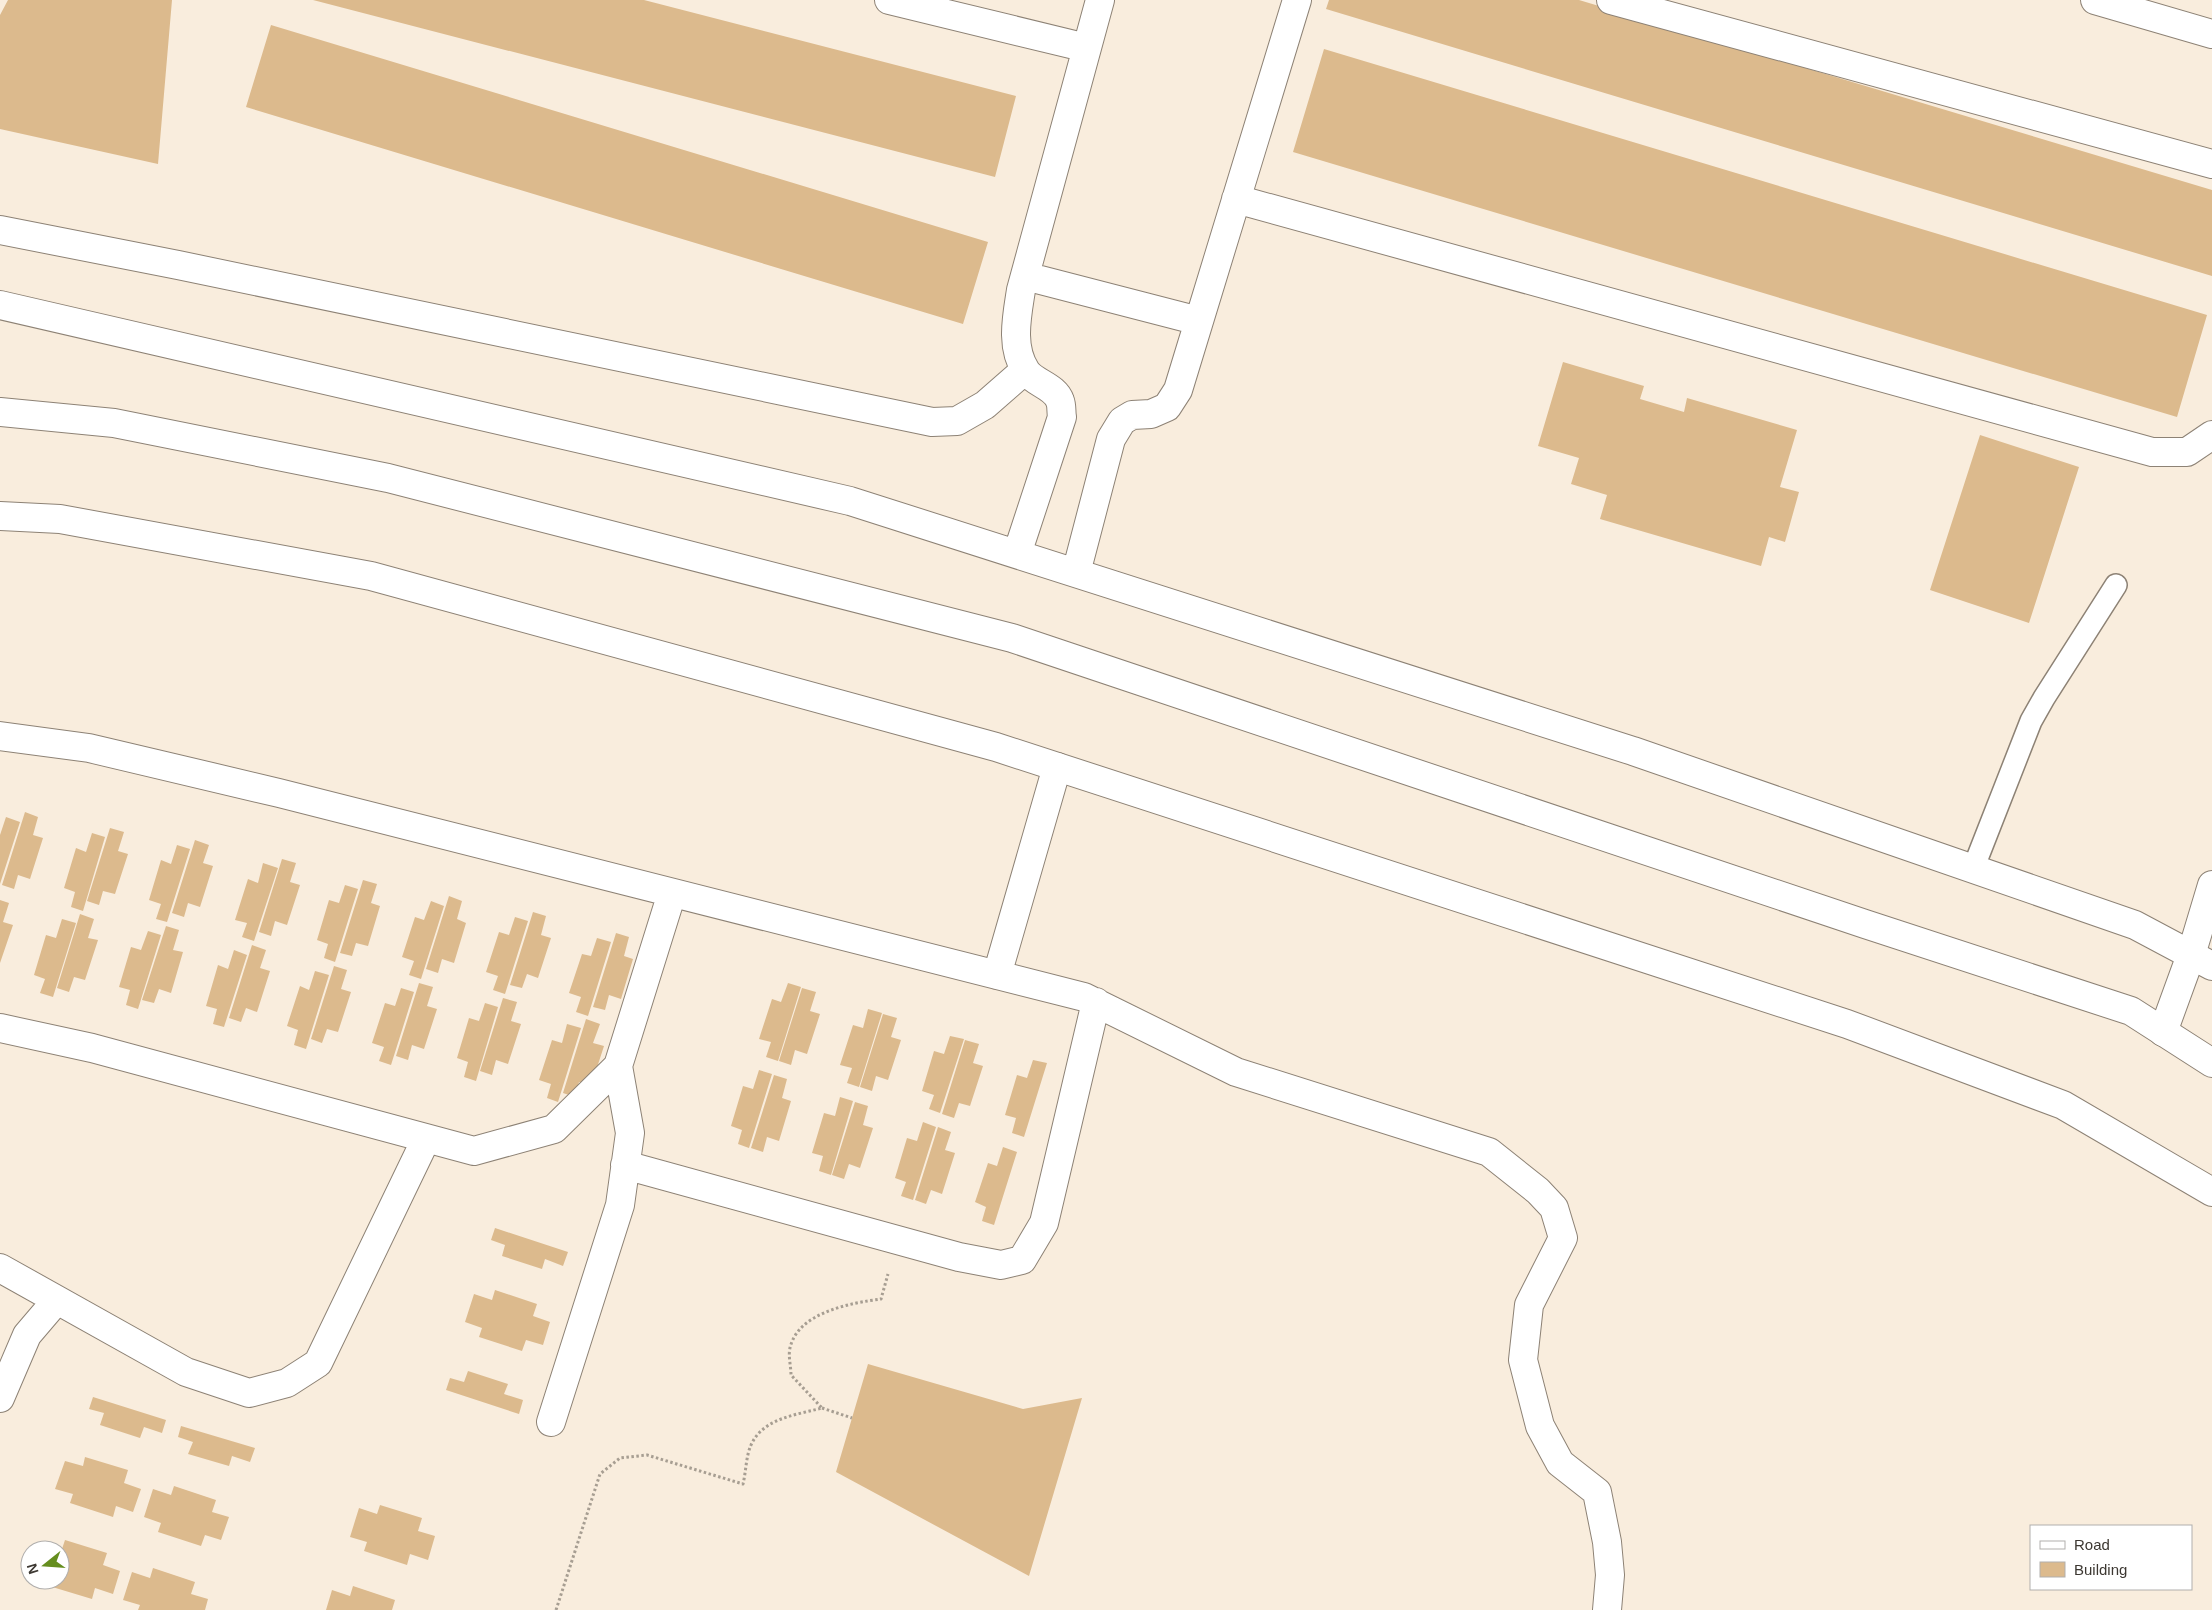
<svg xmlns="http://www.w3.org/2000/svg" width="2212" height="1610" font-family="Arial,sans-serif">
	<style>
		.building { fill: #dcba8d }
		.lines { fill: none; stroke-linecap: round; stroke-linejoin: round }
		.lane-casing { stroke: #8d8275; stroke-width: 24 }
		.street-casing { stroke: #8d8275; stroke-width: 30 }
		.secondary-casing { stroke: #8d8275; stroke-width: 30 }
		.path { stroke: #a79e92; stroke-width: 3; stroke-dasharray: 2.5 2.5; stroke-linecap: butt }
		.lane { stroke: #fff; stroke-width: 21 }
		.street { stroke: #fff; stroke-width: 28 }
		.secondary { stroke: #fff; stroke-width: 28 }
	</style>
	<rect width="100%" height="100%" fill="#f9eddd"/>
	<path class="building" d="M8,0H172L158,164L0,129V15Z
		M313,0H644L1016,96L995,177Z
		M1329,0H1579L2212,190V276L1326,9Z
		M271,25L988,242L963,324L246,107Z
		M1324,49L2207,315L2177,417L1293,152Z
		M1563,362L1644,386L1640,399L1684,412L1687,398L1797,430L1780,487L1799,492L1785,542L1769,537L1761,566L1600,519L1607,495L1571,484L1579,458L1538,446Z
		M1980,435L2079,467L2029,623L1930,590Z
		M25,812L38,817L33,835L43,838L30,879L18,875L14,889L2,885Z
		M6,817L20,822L0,884V835Z
		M110,828L124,832L118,851L128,854L115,894L103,891L99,905L87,901Z
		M92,833L105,837L83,911L71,907L75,892L64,888L76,848L86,852Z
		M195,840L209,845L203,863L213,866L200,907L188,903L184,917L172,913Z
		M177,845L190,849L167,922L156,919L161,904L149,900L161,860L171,864Z
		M282,859L296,863L290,882L300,885L287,925L275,921L271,936L259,932Z
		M263,863L278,868L254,941L242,937L247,923L235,920L248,879L258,883Z
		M363,880L377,884L371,903L380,906L368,946L356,943L352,956L340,953Z
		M345,885L358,889L335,962L324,958L328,944L317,940L329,900L339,903Z
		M449,896L462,901L457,919L466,923L454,963L442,959L438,973L426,969Z
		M0,900L9,903L3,922L13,925L0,963Z
		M431,901L444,906L421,979L409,975L414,961L402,957L415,917L424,920Z
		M533,912L546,916L541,935L551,938L538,978L527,974L522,988L510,985Z
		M80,914L94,919L88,938L98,940L85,980L74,977L69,992L57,988Z
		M515,917L528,921L505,994L493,990L498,976L486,972L499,932L509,935Z
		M62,919L76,923L53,997L40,993L45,979L34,975L46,935L56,938Z
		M166,926L179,930L173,950L183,952L171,993L159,989L154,1003L142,1000Z
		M148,931L161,935L138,1009L126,1005L130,990L119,987L131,947L141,950Z
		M616,933L629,937L624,956L633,959L621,999L609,995L605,1010L593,1007Z
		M597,938L611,942L588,1016L576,1012L581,997L569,993L582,954L591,956Z
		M252,945L266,950L260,968L270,971L257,1012L246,1008L241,1022L229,1018Z
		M234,950L247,955L224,1027L213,1024L217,1009L206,1006L218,965L228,969Z
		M334,966L347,970L341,989L351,992L338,1032L327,1029L322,1043L311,1039Z
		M315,971L329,975L306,1049L294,1045L298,1030L287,1026L300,986L309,990Z
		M419,983L433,987L427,1006L437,1009L424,1049L412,1045L408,1060L396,1056Z
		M788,983L801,987L778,1061L766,1057L771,1042L759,1039L772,999L781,1002Z
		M401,988L414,992L391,1065L379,1061L384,1047L372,1043L385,1003L395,1006Z
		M802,988L816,992L810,1011L820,1014L807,1054L795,1050L791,1065L779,1061Z
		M503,998L517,1002L511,1021L521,1024L508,1064L496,1060L492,1075L480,1071Z
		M485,1003L498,1007L476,1081L464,1077L468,1062L457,1058L469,1018L479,1021Z
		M868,1009L882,1013L859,1087L847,1083L852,1068L840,1065L853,1025L863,1028Z
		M883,1014L897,1018L891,1037L901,1040L888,1080L876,1076L872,1091L860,1087Z
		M586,1019L600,1024L593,1043L604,1046L591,1086L579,1082L575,1097L563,1093Z
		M567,1024L581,1028L558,1102L547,1098L551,1084L539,1080L552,1040L562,1043Z
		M950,1036L964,1039L940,1113L929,1109L934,1095L922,1091L934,1051L944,1054Z
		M965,1040L979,1044L973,1063L983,1066L970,1106L959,1103L954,1118L942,1114Z
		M1033,1060L1047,1063L1024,1137L1012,1133L1016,1118L1005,1115L1017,1075L1027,1078Z
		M759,1070L772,1074L749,1148L738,1144L742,1130L731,1126L743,1086L753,1089Z
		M774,1075L787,1079L782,1098L791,1101L779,1141L767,1137L763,1152L751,1148Z
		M840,1097L853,1101L831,1175L819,1171L823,1156L812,1153L824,1113L835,1116Z
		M855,1102L868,1106L863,1125L873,1128L860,1168L849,1164L844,1179L832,1175Z
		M923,1122L936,1127L913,1200L901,1196L906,1182L895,1178L907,1138L917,1141Z
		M938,1127L951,1132L945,1150L955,1153L942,1194L931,1190L926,1204L915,1200Z
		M1003,1147L1017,1152L994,1225L982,1221L986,1207L975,1202L988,1163L997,1166Z
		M495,1228L568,1252L563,1266L545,1259L542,1269L502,1256L505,1245L491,1240Z
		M495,1290L537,1304L533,1316L550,1322L543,1345L526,1340L522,1351L479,1337L482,1328L465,1322L474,1294L492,1300Z
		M868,1364L1023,1409L1082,1398L1029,1576L836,1472Z
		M468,1371L508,1384L504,1394L523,1400L519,1414L446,1390L450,1378L464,1382Z
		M93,1397L166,1420L162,1433L144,1427L140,1438L100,1425L104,1413L89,1409Z
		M181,1426L255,1448L250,1462L232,1456L229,1466L188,1454L193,1442L178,1437Z
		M85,1457L128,1470L124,1483L141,1489L133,1512L116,1506L113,1517L70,1503L73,1494L55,1489L65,1461L83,1466Z
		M174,1486L216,1500L212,1512L229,1517L221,1540L205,1535L201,1546L158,1532L161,1523L144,1517L153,1489L171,1495Z
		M380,1505L422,1518L418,1531L435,1536L428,1560L410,1554L407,1565L364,1551L367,1542L350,1537L359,1508L377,1514Z
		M65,1540L107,1553L103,1565L120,1571L113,1594L95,1588L92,1599L49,1586L51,1580H60V1550H41L44,1543L62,1549Z
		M153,1568L195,1582L191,1594L208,1599L205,1610H138L140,1605L123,1600L132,1572L150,1578Z
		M353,1586L395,1600L392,1610H326L332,1590L350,1596Z"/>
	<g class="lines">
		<g class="lane-casing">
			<path id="lane" d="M1973,869L2031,721L2044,698L2116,585"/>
		</g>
		<g class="street-casing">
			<path id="street" d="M889,0L1087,48
				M1611,0L2212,164
				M2095,0L2212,34
				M1236,199L2152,452H2187L2212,435
				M0,230L178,265L932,422L957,421L985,405L1025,370
				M1025,276L1199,321
				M0,305L850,501L1633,751L2135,925L2212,966
				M1017,554L1062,417C1061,412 1062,406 1060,401C1055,386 1034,383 1026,371C1010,347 1017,316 1021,290L1100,0
				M1076,573L1111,439L1122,421L1132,415L1151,414L1167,407L1178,390L1297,0
				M0,736L89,748L279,793L1084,997L1236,1072L1489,1152L1538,1191L1554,1208L1563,1238L1529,1305L1523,1360L1540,1426L1560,1463L1597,1492L1607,1542L1610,1575L1607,1610
				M997,975L1057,767
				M0,1028L92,1048L474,1151L554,1129L618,1066L672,893
				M2163,1032L2191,955L2212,885
				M625,1165L959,1257L1001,1265L1022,1260L1044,1223L1096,1002
				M0,1268L186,1372L249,1393L287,1383L318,1363L426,1139
				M0,1398L27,1335L56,1301
				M551,1422L620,1205L630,1133L618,1066"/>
		</g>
		<g class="secondary-casing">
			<path id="secondary" d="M0,412L114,423L388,478L1012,638L1865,924L2131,1011L2212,1063
				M0,516L60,519L371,576L996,747L1847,1024L2063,1105L2212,1192"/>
		</g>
		<path class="path" d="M822,1408L852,1418
			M556,1610L600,1474L620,1458L647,1455L743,1484C746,1472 746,1456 751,1445C763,1418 796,1415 822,1408L791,1375C791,1367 788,1355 790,1348C798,1312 851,1303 881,1299L888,1274"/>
		<use href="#lane" class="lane"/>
		<use href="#street" class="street"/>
		<use href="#secondary" class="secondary"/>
	</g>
	<rect x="2030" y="1525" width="162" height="65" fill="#ffffff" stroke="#b1afad"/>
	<rect x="2040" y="1541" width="25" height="8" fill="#ffffff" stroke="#b1afad"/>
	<text x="2074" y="1550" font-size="15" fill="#3d3832">Road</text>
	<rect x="2040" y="1562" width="25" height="15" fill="#dcba8d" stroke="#b1afad"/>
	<text x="2074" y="1575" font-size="15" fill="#3d3832">Building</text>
	<g transform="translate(45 1565) rotate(253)"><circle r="24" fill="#ffffff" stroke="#b1afad"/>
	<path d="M0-4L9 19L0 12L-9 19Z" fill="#658e1e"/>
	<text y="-8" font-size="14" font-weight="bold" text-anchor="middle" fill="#3d3832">N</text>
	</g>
</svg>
